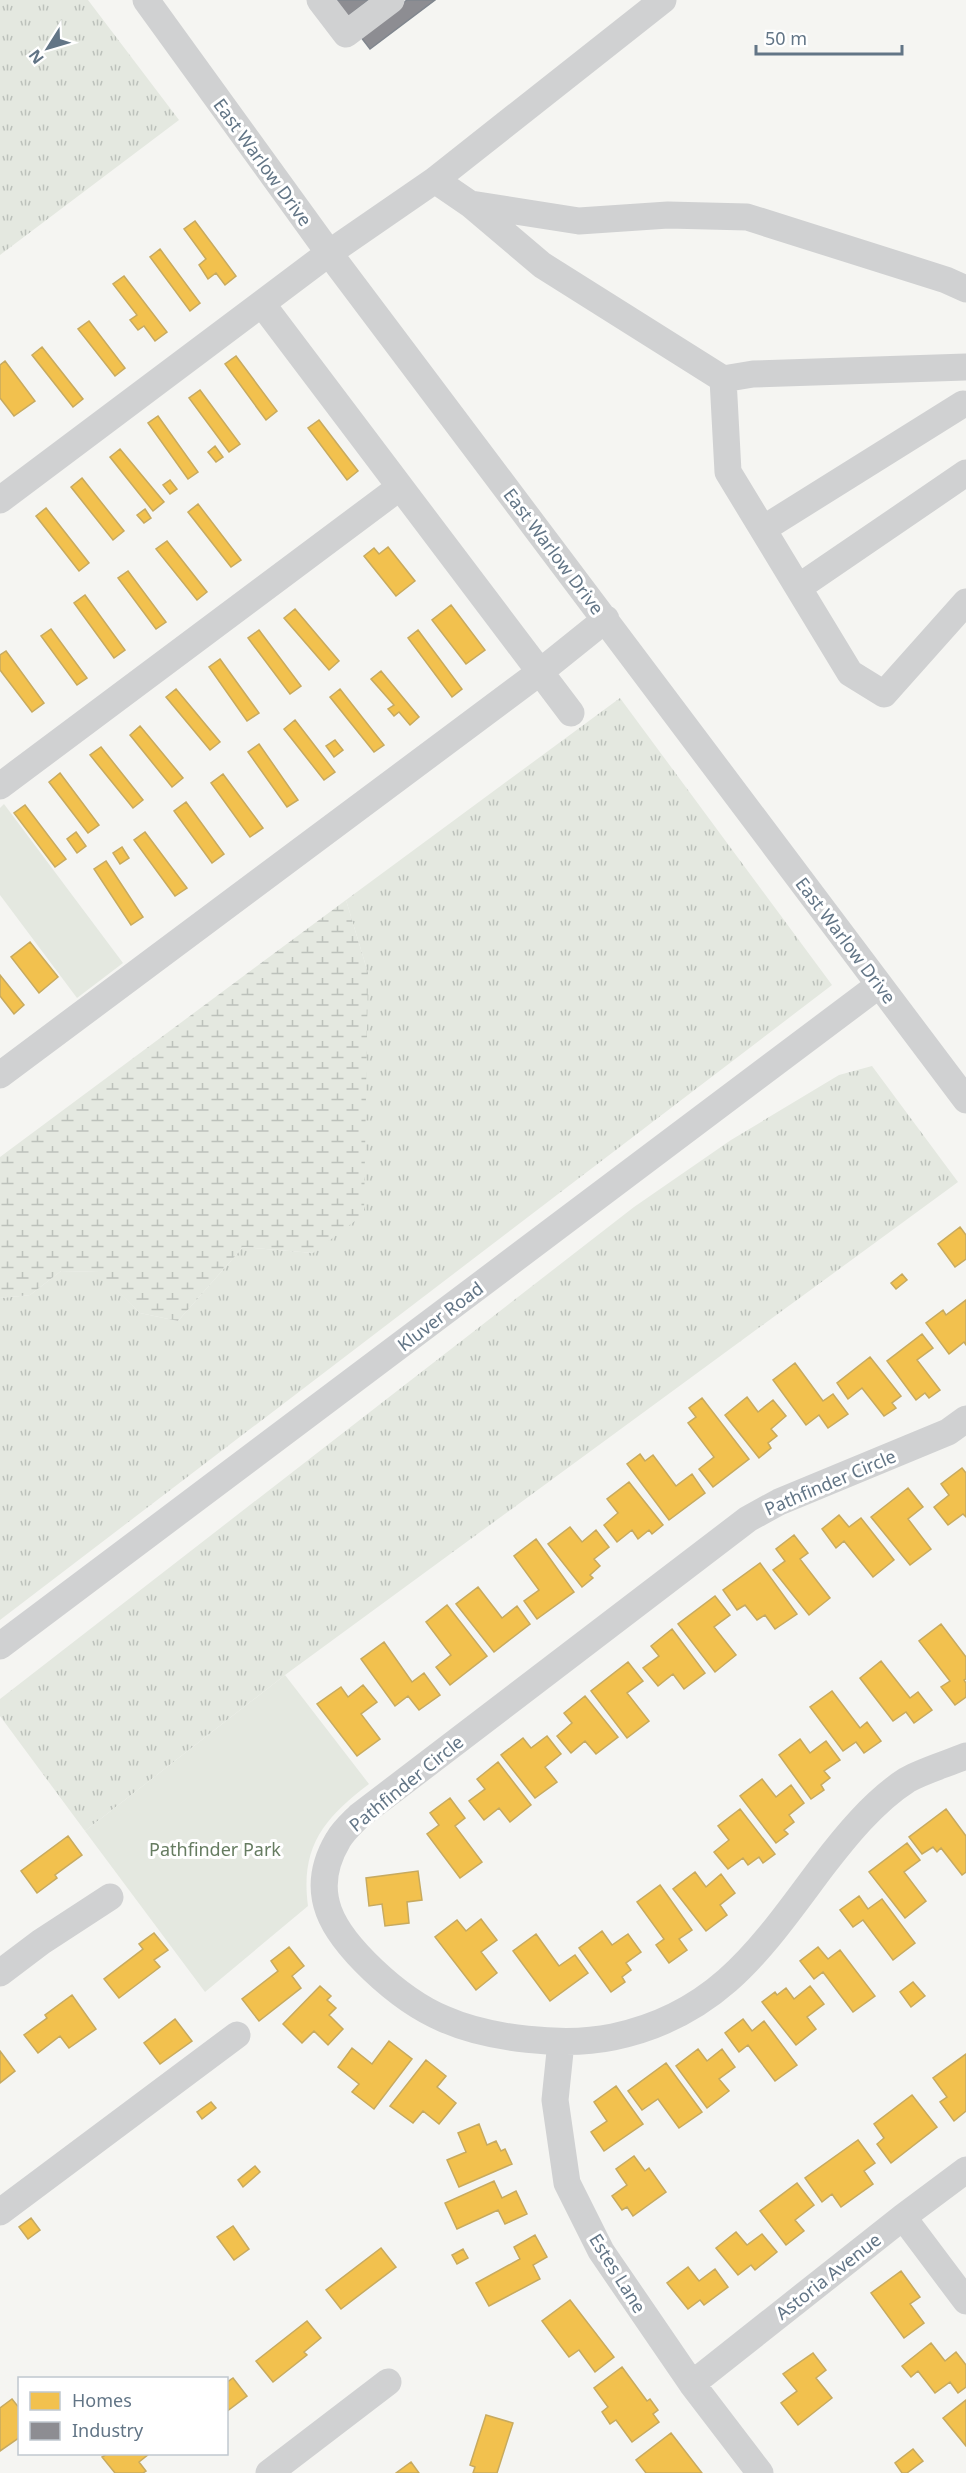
<svg xmlns="http://www.w3.org/2000/svg" width="966" height="2473" font-family="'Noto Sans',sans-serif">
	<style>
		.grass { fill: url(#grass-tufts) }
		.wetland { fill: url(#wetland-marsh) }
		.park { fill: #e4e8e0 }
		.homes { fill: #f2c14e; stroke: #c7aa5f; stroke-width: 1.5 }
		.industry { fill: #8d8d92; stroke: #80868e; stroke-width: 1.5 }
		.lines { fill: none; stroke-linecap: round; stroke-linejoin: round }
		.minor { stroke: #d0d1d2; stroke-width: 27 }
		.labels { text-anchor: middle; dominant-baseline: central; stroke-width: 6; stroke-linejoin: round; paint-order: stroke }
		.street-label { font-size: 18px; fill: #627586; stroke: #fff }
		.park-label { font-size: 18px; fill: #667c61; stroke: #fff }
	</style>
	<defs>
		<pattern id="grass-tufts" width="24" height="20" patternUnits="userSpaceOnUse" patternTransform="scale(1.5)"><rect width="24" height="20" fill="#e4e8e0"/><path d="M3 7l-1-3M5 7V3M7 7l1-3M15 17l-1-3M17 17v-4M19 17l1-3" fill="none" stroke="#bcc1bb"/></pattern>
		<pattern id="wetland-marsh" width="20" height="14" patternUnits="userSpaceOnUse" patternTransform="scale(1.5)"><rect width="20" height="14" fill="#e4e8e0"/><path d="M1 5h8M5 5V1M11 12h8M15 12V8" fill="none" stroke="#bcc1bb"/></pattern>
	</defs>
	<rect width="100%" height="100%" fill="#f5f5f2"/>
	<path class="grass" d="M0,0H88L179,120L0,255Z
		M620,698L832,985L0,1620V1298L30,1295L61,1271L100,1272L140,1313L178,1321L243,1247L313,1253L368,973L346,900Z
		M872,1066L958,1182L285,1675L85,1831L0,1716V1699L634,1207L731,1140L839,1075Z"/>
	<path class="wetland" d="M346,900L368,973L364,1214L313,1253L243,1247L178,1321L140,1313L99,1272L61,1271L30,1295L0,1298V1157Z"/>
	<path class="park" d="M4,804L123,963L77,998L0,895V808Z
		M285,1675L369,1784C324,1818 300,1847 308,1906L205,1992L85,1831Z"/>
	<path class="homes" d="M195,221L236,276L225,285L216,273L208,279L199,265L206,259L184,229Z
		M160,249L200,303L190,311L150,257Z
		M124,276L167,332L155,341L144,326L138,330L130,320L137,315L113,284Z
		M89,321L125,368L115,376L78,329Z
		M42,347L83,399L73,407L32,355Z
		M236,356L277,411L266,420L225,364Z
		M5,361L35,401L14,416L0,398V365Z
		M200,390L240,444L229,452L189,398Z
		M158,416L198,472L188,479L148,423Z
		M319,420L358,471L347,480L308,428Z
		M215,446L223,457L216,462L208,452Z
		M120,449L164,502L153,511L110,457Z
		M82,478L124,531L113,540L71,487Z
		M170,480L177,489L170,494L163,485Z
		M198,504L241,560L231,567L188,512Z
		M46,508L89,563L79,571L36,516Z
		M145,509L151,518L144,523L137,515Z
		M167,541L207,592L197,600L156,549Z
		M388,547L415,581L396,596L364,556L374,548L379,554Z
		M128,571L166,622L156,629L118,578Z
		M85,595L125,650L114,658L74,603Z
		M451,605L485,650L466,664L432,620Z
		M295,609L339,661L329,670L284,618Z
		M51,629L87,678L77,685L41,636Z
		M259,630L301,686L290,694L248,638Z
		M418,630L462,689L452,697L408,638Z
		M6,651L44,703L32,712L0,670V655Z
		M220,659L259,713L247,721L209,667Z
		M381,671L419,717L410,725L399,712L394,716L388,709L394,705L371,679Z
		M176,689L220,742L210,750L166,697Z
		M340,689L384,745L374,752L330,697Z
		M295,720L335,772L324,780L284,729Z
		M140,726L183,778L172,787L130,735Z
		M335,740L343,750L334,757L326,746Z
		M259,744L298,800L287,807L248,752Z
		M101,747L143,800L133,808L90,755Z
		M60,773L99,825L88,833L49,782Z
		M223,774L263,828L250,837L211,783Z
		M186,802L224,854L212,863L174,811Z
		M25,805L66,859L55,867L14,813Z
		M76,832L86,846L77,853L67,839Z
		M145,832L187,888L175,896L134,840Z
		M122,847L129,858L120,864L113,853Z
		M106,861L143,917L131,925L94,869Z
		M30,942L58,977L39,993L11,957Z
		M0,975L24,1005L14,1014L0,996Z
		M960,1227L966,1235V1259L955,1267L938,1244Z
		M902,1274L907,1280L896,1289L891,1283Z
		M966,1300V1345L964,1342L949,1354L926,1323L943,1310L946,1315Z
		M922,1334L933,1348L917,1360L940,1390L929,1398L925,1393L916,1400L887,1361Z
		M870,1357L901,1396L892,1403L896,1408L884,1416L862,1388L848,1399L837,1383Z
		M795,1363L823,1401L833,1394L848,1414L828,1428L819,1415L806,1425L773,1380Z
		M747,1397L758,1412L773,1400L786,1416L771,1429L777,1436L768,1443L771,1448L759,1458L725,1415Z
		M702,1398L749,1459L713,1487L699,1469L714,1457L688,1423L696,1417L689,1408Z
		M640,1454L645,1461L653,1455L676,1486L692,1474L705,1493L669,1520L627,1464Z
		M962,1468L966,1473V1517L963,1514L948,1525L934,1507L949,1495L941,1484Z
		M629,1482L663,1525L652,1534L649,1530L638,1539L632,1530L617,1542L604,1525L618,1513L607,1499Z
		M908,1488L923,1507L908,1519L931,1549L910,1565L871,1517Z
		M839,1515L849,1527L861,1518L894,1560L873,1577L844,1541L836,1548L822,1529Z
		M570,1527L582,1542L596,1530L609,1547L594,1559L600,1566L590,1575L593,1578L582,1587L548,1544Z
		M794,1535L808,1553L800,1559L830,1598L809,1615L773,1570L785,1561L776,1549Z
		M536,1539L574,1592L537,1619L524,1601L539,1590L514,1556Z
		M760,1563L797,1614L775,1629L765,1615L757,1620L745,1605L737,1610L723,1590Z
		M478,1587L502,1618L517,1606L530,1624L494,1652L456,1604Z
		M715,1596L730,1615L714,1627L736,1655L715,1672L678,1624Z
		M447,1605L487,1656L450,1685L436,1667L451,1655L426,1622Z
		M941,1624L966,1657V1679L964,1680L966,1683V1697L955,1705L941,1687L950,1681L919,1641Z
		M672,1629L705,1673L684,1689L673,1674L658,1686L643,1668L659,1656L651,1646Z
		M384,1642L412,1682L424,1673L440,1695L419,1710L408,1696L395,1706L361,1659Z
		M881,1661L910,1698L918,1692L932,1710L914,1723L906,1712L893,1721L860,1678Z
		M628,1662L643,1681L627,1693L649,1721L627,1738L591,1691Z
		M363,1685L377,1702L361,1714L380,1739L357,1756L317,1704L341,1687L348,1697Z
		M832,1691L860,1728L867,1722L881,1741L864,1753L856,1742L843,1751L810,1707Z
		M585,1696L618,1737L596,1754L585,1741L571,1753L557,1736L572,1723L564,1713Z
		M547,1736L561,1754L545,1767L557,1782L535,1798L501,1755L523,1738L531,1748Z
		M800,1739L810,1753L826,1741L840,1760L824,1771L830,1778L821,1785L824,1790L811,1799L779,1755Z
		M498,1762L531,1805L510,1822L499,1808L484,1820L469,1801L485,1789L477,1779Z
		M762,1779L776,1797L791,1785L804,1803L789,1815L794,1822L784,1830L788,1834L776,1843L740,1796Z
		M450,1798L465,1818L455,1826L482,1862L460,1878L427,1834L439,1825L430,1813Z
		M740,1809L775,1854L763,1863L759,1857L748,1865L743,1858L728,1869L714,1852L729,1840L718,1826Z
		M946,1809L966,1836V1872L962,1875L941,1848L937,1852L933,1847L922,1854L909,1837Z
		M68,1836L82,1855L55,1875L57,1878L37,1893L21,1871Z
		M907,1843L920,1860L904,1872L926,1901L905,1918L869,1872Z
		M418,1871L422,1900L407,1902L409,1923L385,1926L382,1904L369,1906L366,1878Z
		M695,1872L706,1887L721,1874L735,1893L720,1905L727,1915L706,1931L673,1889Z
		M660,1885L692,1930L679,1939L687,1950L669,1963L656,1945L664,1939L637,1902Z
		M859,1896L868,1909L882,1899L915,1943L893,1960L863,1920L853,1927L840,1910Z
		M481,1919L497,1940L481,1952L497,1973L476,1990L435,1937L457,1920L466,1931Z
		M602,1931L612,1945L628,1934L641,1952L626,1963L631,1970L622,1977L625,1982L611,1992L579,1948Z
		M154,1933L168,1950L154,1960L160,1967L119,1998L104,1979L143,1949L139,1944Z
		M536,1934L559,1966L575,1955L588,1973L550,2001L513,1951Z
		M289,1947L304,1966L292,1976L301,1988L259,2021L242,1999L278,1971L271,1961Z
		M818,1947L828,1959L840,1950L875,1996L853,2012L823,1972L814,1979L800,1961Z
		M913,1982L925,1996L911,2007L900,1992Z
		M320,1986L331,1996L327,2000L336,2008L329,2015L343,2029L328,2045L314,2031L302,2043L283,2024Z
		M810,1986L824,2004L807,2017L816,2029L796,2045L762,2002L775,1992L777,1995L786,1988L794,1999Z
		M72,1995L96,2029L69,2048L60,2036L38,2053L24,2035L47,2018L45,2015Z
		M175,2019L192,2041L160,2064L144,2043Z
		M743,2019L752,2031L764,2021L797,2065L775,2081L748,2045L739,2052L725,2033Z
		M389,2041L412,2059L374,2109L352,2092L359,2084L338,2067L352,2048L372,2064Z
		M698,2049L707,2061L722,2049L735,2067L719,2079L729,2091L707,2108L676,2066Z
		M0,2051L15,2071L0,2083Z
		M966,2054V2111L954,2121L940,2102L947,2097L933,2078Z
		M426,2060L446,2076L437,2087L456,2103L439,2124L423,2111L413,2123L390,2106Z
		M666,2063L702,2112L679,2128L658,2099L642,2110L628,2091Z
		M616,2086L643,2124L604,2151L591,2132L607,2121L594,2102Z
		M912,2095L937,2127L891,2163L877,2144L884,2138L874,2124Z
		M211,2102L216,2108L202,2119L197,2112Z
		M479,2124L487,2145L496,2141L501,2151L505,2149L512,2164L459,2187L447,2160L466,2152L458,2133Z
		M858,2140L875,2163L864,2171L873,2184L841,2207L832,2194L822,2202L805,2178Z
		M634,2156L645,2171L649,2168L666,2192L633,2216L627,2207L622,2210L612,2196L627,2185L616,2169Z
		M255,2166L260,2172L243,2187L238,2180Z
		M494,2181L502,2198L516,2191L527,2214L505,2224L498,2210L457,2229L445,2203Z
		M797,2183L814,2205L795,2220L804,2231L786,2245L760,2211Z
		M31,2218L40,2230L28,2239L19,2227Z
		M233,2226L249,2249L234,2260L217,2237Z
		M736,2232L747,2245L762,2234L777,2252L755,2270L751,2265L738,2275L716,2248Z
		M535,2235L547,2257L533,2265L540,2279L489,2306L476,2283L520,2259L514,2247Z
		M381,2248L396,2267L341,2309L326,2290Z
		M463,2249L468,2258L457,2264L452,2255Z
		M688,2267L699,2281L715,2269L728,2287L704,2305L700,2300L688,2309L667,2283Z
		M901,2271L920,2297L910,2304L924,2323L904,2338L871,2293Z
		M570,2300L614,2357L595,2372L579,2350L569,2357L542,2321Z
		M307,2321L321,2338L304,2352L307,2355L273,2382L256,2361Z
		M931,2343L945,2361L956,2352L966,2365V2387L958,2393L950,2382L935,2393L918,2371L911,2377L902,2366Z
		M813,2353L826,2370L816,2378L832,2398L798,2425L781,2403L797,2391L783,2374Z
		M622,2367L647,2401L650,2399L658,2410L653,2414L659,2422L632,2442L616,2420L610,2424L602,2412L608,2407L594,2388Z
		M233,2378L247,2396L226,2412V2383Z
		M12,2399L20,2409V2437L0,2451V2408Z
		M966,2400V2446L943,2418Z
		M486,2415L513,2423L497,2473H473L475,2467L470,2465Z
		M671,2433L702,2473H646L636,2460Z
		M913,2449L923,2461L907,2473H902L895,2463Z
		M107,2454H149L139,2462L146,2471L143,2473H115L102,2457Z
		M411,2462L419,2473H396Z"/>
	<path class="industry" d="M332,0H369L346,18Z
		M407,0H435L370,49L360,36Z"/>
	<g class="lines">
		<path class="minor" d="M146,0L329,253L966,1100
			M320,0L346,34L391,0
			M435,180L470,204L542,265L723,379L728,472L850,673L884,694L966,602
			M471,204L579,221L668,215L747,217L946,280L966,289
			M262,304L571,713
			M723,379L753,374L966,367
			M0,500L329,253L435,180L663,0
			M763,529L963,404
			M799,587L966,473
			M0,786L400,487
			M0,1075L540,672L606,619
			M966,1419L948,1432L779,1502L748,1519L359,1816C352,1823 343,1831 338,1840C306,1894 334,1933 373,1970C393,1989 418,2008 444,2019C489,2039 565,2047 613,2037C719,2015 762,1947 822,1867C845,1837 874,1801 907,1780C925,1770 947,1764 966,1756
			M0,1646L879,985
			M0,1973L41,1942L110,1897
			M561,2042L555,2100L567,2183L601,2251L692,2384L760,2473
			M0,2212L237,2035
			M903,2217L966,2301
			M692,2384L903,2217L966,2170
			M269,2473L388,2382"/>
	</g>
	<g class="labels">
		<g class="street-label">
			<text transform="translate(263 162) rotate(54)">East Warlow Drive</text>
			<text transform="translate(554 551) rotate(53)">East Warlow Drive</text>
			<text transform="translate(846 940) rotate(53)">East Warlow Drive</text>
			<text transform="translate(440 1316) rotate(-37)">Kluver Road</text>
			<text transform="translate(830 1482) rotate(-23)">Pathfinder Circle</text>
			<text transform="translate(406 1783) rotate(-39)">Pathfinder Circle</text>
			<text transform="translate(618 2273) rotate(58)">Estes Lane</text>
			<text transform="translate(828 2276) rotate(-38)">Astoria Avenue</text>
		</g>
		<g class="park-label">
			<text x="215" y="1849">Pathfinder Park</text>
		</g>
	</g>
	<rect x="18" y="2377" width="210" height="78" fill="#ffffff" stroke="#c0c8cf" stroke-width="1.5"/>
	<rect x="30" y="2392" width="30" height="18" fill="#f2c14e" stroke="#c0c8cf" stroke-width="1.5"/>
	<text x="72" y="2407" font-size="18" fill="#627586">Homes</text>
	<rect x="30" y="2422" width="30" height="18" fill="#8d8d92" stroke="#c0c8cf" stroke-width="1.5"/>
	<text x="72" y="2437" font-size="18" fill="#627586">Industry</text>
	<g transform="translate(48 48) rotate(233)" stroke="#ffffff" stroke-width="4.5" paint-order="stroke">
	<path d="M0-4.5L10 22L0 15L-10 22Z" fill="#627586"/>
	<text y="-9" font-size="16" font-weight="bold" text-anchor="middle" fill="#627586">N</text>
	</g>
	<path d="M756 45v9h146v-9" fill="none" stroke="#627586" stroke-width="3"/>
	<text x="765" y="45" font-size="18" fill="#627586" stroke="#ffffff" stroke-width="4.5" paint-order="stroke">50 m</text>
</svg>
